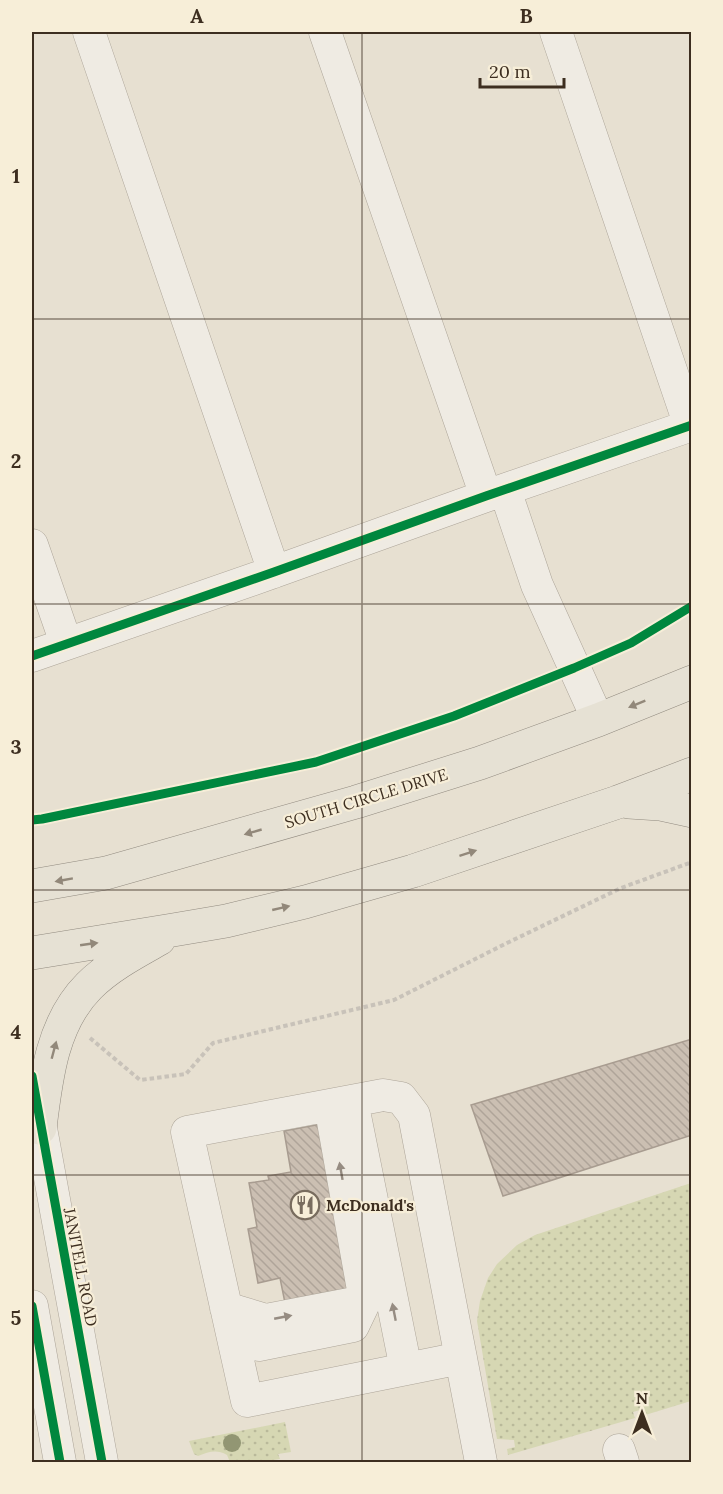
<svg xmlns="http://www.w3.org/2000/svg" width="723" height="1494" font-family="Lora,serif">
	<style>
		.grass { fill: url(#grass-dots) }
		.building { fill: url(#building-back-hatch); stroke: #a89c90; stroke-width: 1.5 }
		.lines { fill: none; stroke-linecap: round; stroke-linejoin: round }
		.minor-casing { stroke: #ada599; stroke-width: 33 }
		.major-casing { stroke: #928b80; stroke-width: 34 }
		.path { stroke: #c8c2b9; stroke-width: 4; stroke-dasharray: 4.5 3; stroke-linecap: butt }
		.minor { stroke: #efebe3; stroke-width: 32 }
		.major { stroke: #e6e1d4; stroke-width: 33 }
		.cycleway-casing { stroke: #f7eed8; stroke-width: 13 }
		.cycleway { stroke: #00873e; stroke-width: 9 }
		.tree { fill: #929673 }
		.oneway { fill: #92887a }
		.oneway2 { fill: #968c82 }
		.grid { fill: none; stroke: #3d2e20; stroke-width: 1.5; stroke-opacity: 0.55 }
		.labels { text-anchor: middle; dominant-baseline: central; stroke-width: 4.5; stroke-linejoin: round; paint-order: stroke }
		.street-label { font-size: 16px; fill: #3d2e20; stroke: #f7eed8 }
		.poi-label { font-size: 16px; font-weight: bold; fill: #3d2e20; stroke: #f7eed8; text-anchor: start }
		.neatline { fill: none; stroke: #3d2e20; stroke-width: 2 }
		.grid-label { font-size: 20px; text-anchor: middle; font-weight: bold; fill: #3d2e20 }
	</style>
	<defs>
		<pattern id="grass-dots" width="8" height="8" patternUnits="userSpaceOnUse" patternTransform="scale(1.5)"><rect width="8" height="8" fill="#d6d7b3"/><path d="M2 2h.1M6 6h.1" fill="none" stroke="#b9b99a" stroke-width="1.8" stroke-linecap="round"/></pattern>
		<pattern id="building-back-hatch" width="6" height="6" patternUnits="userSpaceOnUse" patternTransform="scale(1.5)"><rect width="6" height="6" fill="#cbbfb2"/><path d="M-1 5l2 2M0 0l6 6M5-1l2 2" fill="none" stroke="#afa499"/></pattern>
	</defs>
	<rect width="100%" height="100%" fill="#e7e0d1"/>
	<path class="grass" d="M691,1183V1401L642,1416L640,1410L633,1412L635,1418L508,1455L507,1449L515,1447L514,1440L497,1439L477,1321L480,1301L488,1278L497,1264L517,1245L535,1235Z
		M285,1422L291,1452L278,1454L280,1459L261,1462H230L227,1455C216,1449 209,1452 198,1456L194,1454L189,1441Z"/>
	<path class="building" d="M692,1039V1135L503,1196L471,1105Z
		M332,1122L372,1283L344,1289L347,1302L287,1313L280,1278L258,1283L248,1229L257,1227L249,1183L269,1180L268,1176L291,1172L284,1131Z"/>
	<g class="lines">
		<g class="minor-casing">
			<path id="minor" d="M89,32L274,572
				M325,32L486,496
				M556,32L690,426
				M505,490L537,585L598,720
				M32,545L66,643
				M32,656L274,572L486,496L692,425
				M36,1101L102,1462
				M352,1101L406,1369
				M32,1306L60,1462
				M226,1308L266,1320L365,1301L330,1105
				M232,1332L259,1345L353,1326L365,1301
				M461,1358L247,1401L187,1132L383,1095L401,1098L414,1115L481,1462
				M619,1450L623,1462"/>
		</g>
		<g class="major-casing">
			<path id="major" d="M629,802L660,804L692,811
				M32,886L106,873L356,802L480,763L598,720L692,682
				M32,953L173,930L226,921L305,902L413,871L618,802L692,774
				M40,1128C46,1078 52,1023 89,986C109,966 136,952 159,939"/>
		</g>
		<path class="path" d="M90,1038L140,1080L186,1074L213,1043L394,1000L507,943L621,888L692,862"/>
		<use href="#minor" class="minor"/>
		<use href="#major" class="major"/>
		<g class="cycleway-casing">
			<path id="cycleway" d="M32,656L274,572L486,496L692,425
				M32,820L42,819L316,762L454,716L574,668L631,643L692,606
				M32,1076L102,1462
				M32,1306L60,1462"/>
		</g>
		<use href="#cycleway" class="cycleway"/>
	</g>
	<circle class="tree" cx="232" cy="1443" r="9"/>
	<defs><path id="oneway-solid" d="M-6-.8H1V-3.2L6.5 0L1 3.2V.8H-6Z" transform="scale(1.5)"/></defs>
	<g class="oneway">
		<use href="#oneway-solid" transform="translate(637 704) rotate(158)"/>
		<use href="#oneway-solid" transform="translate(253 832) rotate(164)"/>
		<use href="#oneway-solid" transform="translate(468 853) rotate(-18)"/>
		<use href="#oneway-solid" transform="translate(64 880) rotate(170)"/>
		<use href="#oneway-solid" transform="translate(281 908) rotate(-13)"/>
		<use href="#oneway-solid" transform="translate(89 944) rotate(-8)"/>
		<use href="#oneway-solid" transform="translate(54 1050) rotate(-75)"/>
	</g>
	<g class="oneway2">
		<use href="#oneway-solid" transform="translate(341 1171) rotate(-100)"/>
		<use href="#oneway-solid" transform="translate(394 1312) rotate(-101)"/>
		<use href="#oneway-solid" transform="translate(283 1317) rotate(-11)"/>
	</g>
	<path class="grid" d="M362,32V1462M32,319H692M32,604H692M32,890H692M32,1175H692"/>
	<defs>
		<g id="restaurant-ring" transform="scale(1.5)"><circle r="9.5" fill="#f7eed8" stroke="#786c5e" stroke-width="1.5"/><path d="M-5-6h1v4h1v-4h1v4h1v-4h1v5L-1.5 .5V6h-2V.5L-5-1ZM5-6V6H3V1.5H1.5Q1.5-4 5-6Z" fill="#786c5e"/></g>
	</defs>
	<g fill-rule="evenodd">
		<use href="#restaurant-ring" x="305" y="1205"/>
	</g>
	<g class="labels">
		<g class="street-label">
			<text transform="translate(366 798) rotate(-17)">SOUTH CIRCLE DRIVE</text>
			<text transform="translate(81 1267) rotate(79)">JANITELL ROAD</text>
		</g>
		<g class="poi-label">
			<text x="326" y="1205">McDonald's</text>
		</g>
	</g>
	<rect width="723" height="1494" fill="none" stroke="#f7eed8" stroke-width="66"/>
	<g transform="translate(642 1413)" stroke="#f7eed8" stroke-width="4.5" paint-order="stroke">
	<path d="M0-4.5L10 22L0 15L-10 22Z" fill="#3d2e20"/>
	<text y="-9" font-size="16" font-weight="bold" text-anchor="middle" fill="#3d2e20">N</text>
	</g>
	<path d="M480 78v9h84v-9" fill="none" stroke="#3d2e20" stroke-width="3"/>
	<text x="489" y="78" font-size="18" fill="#3d2e20" stroke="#f7eed8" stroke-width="4.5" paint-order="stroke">20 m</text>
	<rect x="33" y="33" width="657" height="1428" class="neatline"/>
	<g class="grid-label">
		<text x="197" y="23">A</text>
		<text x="526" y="23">B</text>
		<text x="16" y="183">1</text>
		<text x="16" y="468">2</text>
		<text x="16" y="754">3</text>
		<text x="16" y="1039">4</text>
		<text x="16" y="1325">5</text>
	</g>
</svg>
